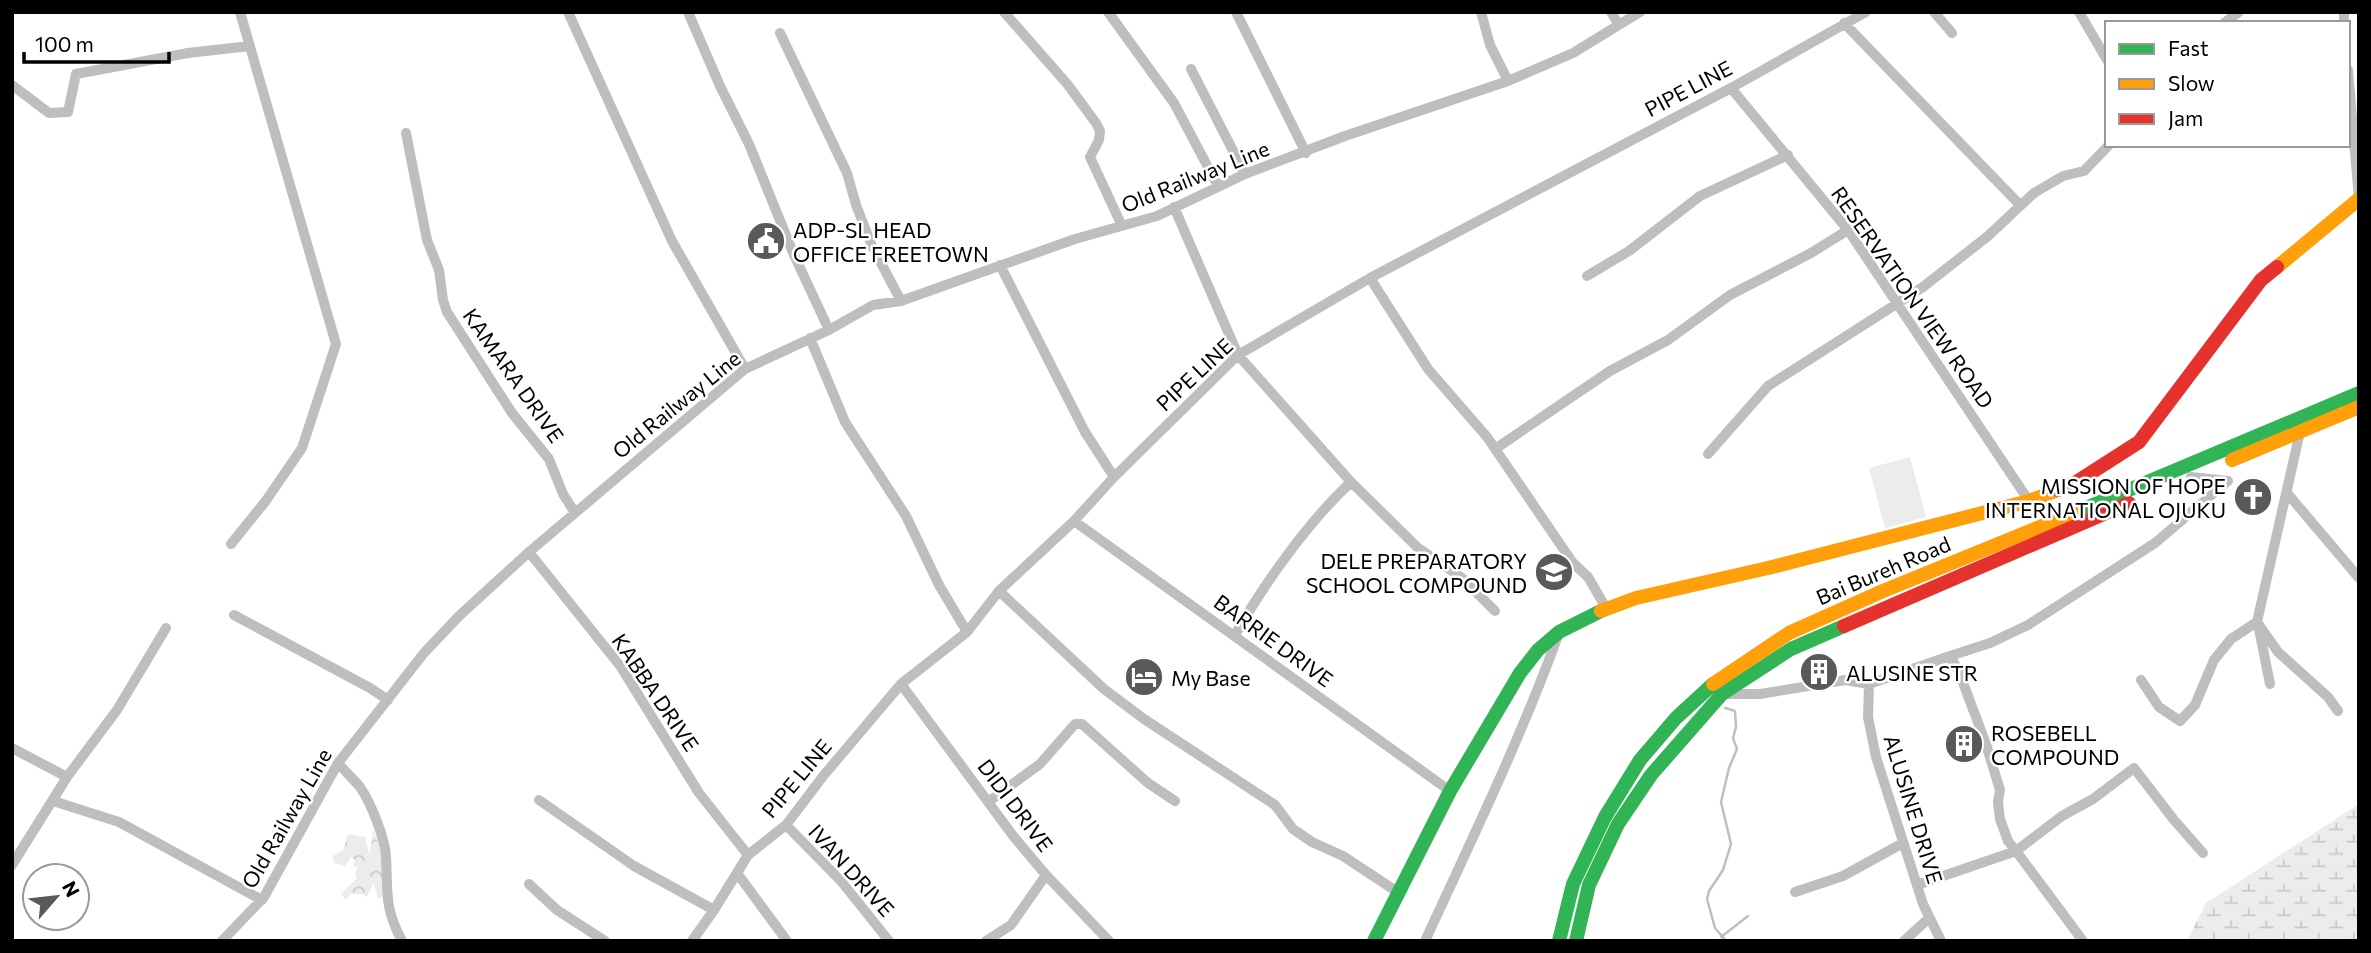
<svg xmlns="http://www.w3.org/2000/svg" width="2371" height="953" font-family="Commissioner,sans-serif">
	<style>
		.grass { fill: #ececec }
		.forest { fill: url(#forest-crowns) }
		.wetland { fill: url(#wetland-marsh) }
		.lines { fill: none; stroke-linecap: round; stroke-linejoin: round }
		.stream { stroke: #bfbfbf; stroke-width: 2.5 }
		.street { stroke: #bebebe; stroke-width: 10 }
		.fast { stroke: #30b455; stroke-width: 14 }
		.slow { stroke: #ff9f0a; stroke-width: 14 }
		.jam { stroke: #e5322d; stroke-width: 14 }
		.labels { text-anchor: middle; dominant-baseline: central; stroke-width: 5; stroke-linejoin: round; paint-order: stroke }
		.street-label { font-size: 21px; fill: #000; stroke: #fff }
		.poi-label { font-size: 21px; fill: #000; stroke: #fff; text-anchor: start }
	</style>
	<defs>
		<pattern id="forest-crowns" width="20" height="18" patternUnits="userSpaceOnUse" patternTransform="scale(1.75)"><rect width="20" height="18" fill="#ececec"/><path d="M2 6a3 3 0 1 1 6 0M12 15a3 3 0 1 1 6 0" fill="none" stroke="#c9c9c9"/></pattern>
		<pattern id="wetland-marsh" width="20" height="14" patternUnits="userSpaceOnUse" patternTransform="scale(1.75)"><rect width="20" height="14" fill="#ececec"/><path d="M1 5h8M5 5V1M11 12h8M15 12V8" fill="none" stroke="#c9c9c9"/></pattern>
	</defs>
	<rect width="100%" height="100%" fill="#fff"/>
	<path class="grass" d="M1910,457L1926,517L1885,528L1869,468Z"/>
	<path class="forest" d="M373,830L383,853V897L378,899L374,883L367,897L362,894H351L346,900L341,894L357,878L355,873L358,868L353,865L355,860L351,857L345,866L334,863L333,856L343,850L348,834L366,837V842L370,855Z"/>
	<path class="wetland" d="M2359,804V941H2187L2206,903Z"/>
	<g class="lines">
		<path class="stream" d="M1725,708L1735,711L1736,727L1733,738L1737,749L1729,768L1721,802L1731,844L1723,870L1709,891L1707,899L1715,928L1726,941
			M1721,937L1748,916"/>
		<path class="street" d="M568,12L672,241L745,369
			M688,12L720,86L749,144L794,255L829,330
			M1004,12L1068,85L1096,123L1100,131L1099,140L1090,157L1122,226
			M1108,12L1174,103L1218,186
			M1236,12L1306,153
			M1481,12L1490,45L1508,81
			M1611,12L1619,25
			M1934,12L1952,33
			M2079,12L2107,60
			M2344,12V23
			M1844,23L2020,205
			M2224,23L2239,12
			M780,33L847,173L856,205L872,246L901,301
			M1191,69L1245,174
			M2348,70L2359,199
			M12,85L49,113L68,112L76,74L188,53L250,46
			M1731,88L1848,230L2029,501
			M406,133L427,240L439,270L443,300L447,312L512,413L549,459L563,494L575,513
			M1174,207L1238,355L1351,482L1417,547L1462,578L1495,611
			M1000,265L1085,432L1114,477
			M1587,276L1629,251L1700,196L1788,155
			M1370,278L1428,369L1487,437L1573,563L1588,577L1606,608
			M810,338L845,422L906,516L939,585L967,632
			M1495,449L1610,371L1668,340L1730,295L1811,253L1848,230
			M1708,454L1768,386L1923,287L1988,236L2034,193L2063,176L2084,171L2109,145
			M2287,493L2359,578
			M1074,521L1450,791
			M231,544L265,502L302,448L336,344L240,12
			M529,552L621,667L699,793L748,855
			M999,591L1104,689L1144,719L1275,805L1293,829L1312,842L1343,856L1399,893
			M234,615L370,688L388,700
			M2257,622L2278,652L2328,697L2338,711
			M2259,629L2270,684
			M1235,635C1264,584 1308,522 1351,482
			M1950,656L1990,643L2028,625L2155,543L2228,481L2191,477
			M2141,680L2159,707L2180,721L2195,705L2214,660L2231,639L2257,622L2300,432
			M901,684L1014,837L1046,875L1109,941
			M1869,684L1868,717L1876,757L1923,904L1941,941
			M1726,694H1760L1845,680L1869,684L1950,656L1959,672L1986,744L2000,790L1998,802L2000,819L2008,841L2016,851L1917,885
			M12,748L67,777
			M338,763C345,771 353,779 360,787C371,803 385,838 386,857C388,893 384,907 402,941
			M539,800L634,866L714,910
			M53,801L119,822L262,900
			M988,802L1040,764L1075,724H1082L1148,783L1175,801
			M786,825L841,881L889,941
			M12,865L67,777L117,710L166,628
			M737,873L787,941
			M529,884L557,910L605,941
			M1795,892L1843,876L1903,843
			M222,941L264,897L338,763L424,653L459,616L529,552L745,369L829,330L873,305L901,301L1075,239L1157,216L1245,174L1345,136L1508,81L1573,53L1640,12
			M692,941L714,910L748,855L786,825L824,775L901,684L967,632L999,591L1074,521L1114,477L1238,355L1370,278L1731,88L1866,12
			M986,941L1011,925L1046,875
			M1425,941C1472,839 1521,738 1559,633
			M1904,941L1929,918
			M2083,941L2016,851L2062,816L2093,799L2134,768L2174,820L2203,853"/>
		<path class="fast" d="M2074,513L2359,393
			M1374,941L1450,791L1520,673L1538,650L1559,632L1601,611
			M1559,941L1573,884L1605,817L1640,760L1676,718L1713,684
			M1576,941L1589,885L1618,824L1651,775L1722,694L1791,649L1844,626"/>
		<path class="slow" d="M2277,267L2359,199
			M2232,460L2359,407
			M1601,611L1636,598L1768,568L2029,501L2058,490
			M1713,684L1789,633L1883,591L2074,513"/>
		<path class="jam" d="M2058,490L2075,483L2139,442L2261,280L2277,267
			M1844,626L2129,503"/>
	</g>
	<defs>
		<g id="civic-disc" transform="scale(2.0125)"><circle r="9.5" fill="#595959" stroke="#fff"/><path d="M-.6-6.5H3V-4.5H.6V-3L4-1V1h2V6H-6V1h2V-1L-.6-3ZM-1.2 2.5V6h2.4V2.5Z" fill="#fff"/></g>
		<g id="church-disc" transform="scale(2.0125)"><circle r="9.5" fill="#595959" stroke="#fff"/><path d="M-1.2-6h2.4v3.5h3.3v2.4h-3.3V6h-2.4V-.1h-3.3v-2.4h3.3Z" fill="#fff"/></g>
		<g id="school-disc" transform="scale(2.0125)"><circle r="9.5" fill="#595959" stroke="#fff"/><path d="M0-5L7-2L0 1L-7-2ZM-4 1L0 2.5L4 1V4Q0 6-4 4Z" fill="#fff"/></g>
		<g id="building-disc" transform="scale(2.0125)"><circle r="9.5" fill="#595959" stroke="#fff"/><path d="M-4-6H4V6H1V3H-1V6H-4ZM-2.5-4.3h1.7v1.8h-1.7ZM.8-4.3h1.7v1.8H.8ZM-2.5-1h1.7V.8h-1.7ZM.8-1h1.7V.8H.8Z" fill="#fff"/></g>
		<g id="hotel-disc" transform="scale(2.0125)"><circle r="9.5" fill="#595959" stroke="#fff"/><path d="M-6-4.5h1.5V1H6V5H4.5V3h-9V5H-6ZM-4 0a1.8 1.8 0 1 1 3.6 0ZM.5 0V-2.5h3Q6-2.5 6 0Z" fill="#fff"/></g>
	</defs>
	<g fill-rule="evenodd">
		<use href="#civic-disc" x="766" y="241"/>
		<use href="#church-disc" x="2253" y="497"/>
		<use href="#school-disc" x="1554" y="572"/>
		<use href="#building-disc" x="1819" y="672"/>
		<use href="#hotel-disc" x="1144" y="677"/>
		<use href="#building-disc" x="1964" y="744"/>
	</g>
	<g class="labels">
		<g class="street-label">
			<text transform="translate(1688 88) rotate(-28)">PIPE LINE</text>
			<text transform="translate(1195 176) rotate(-22)">Old Railway Line</text>
			<text transform="translate(1913 297) rotate(55)">RESERVATION VIEW ROAD</text>
			<text transform="translate(1194 374) rotate(-43)">PIPE LINE</text>
			<text transform="translate(514 375) rotate(55)">KAMARA DRIVE</text>
			<text transform="translate(676 404) rotate(-39)">Old Railway Line</text>
			<text transform="translate(1883 570) rotate(-23)">Bai Bureh Road</text>
			<text transform="translate(1274 640) rotate(36)">BARRIE DRIVE</text>
			<text transform="translate(656 692) rotate(56)">KABBA DRIVE</text>
			<text transform="translate(796 778) rotate(-50)">PIPE LINE</text>
			<text transform="translate(1016 805) rotate(53)">DIDI DRIVE</text>
			<text transform="translate(1914 809) rotate(73)">ALUSINE DRIVE</text>
			<text transform="translate(286 818) rotate(-60)">Old Railway Line</text>
			<text transform="translate(852 870) rotate(48)">IVAN DRIVE</text>
		</g>
		<g class="poi-label">
			<text x="793" y="229">ADP-SL HEAD<tspan x="793" dy="24">OFFICE FREETOWN</tspan></text>
			<text x="2226" y="485" text-anchor="end">MISSION OF HOPE<tspan x="2226" dy="24">INTERNATIONAL OJUKU</tspan></text>
			<text x="1527" y="560" text-anchor="end">DELE PREPARATORY<tspan x="1527" dy="24">SCHOOL COMPOUND</tspan></text>
			<text x="1846" y="672">ALUSINE STR</text>
			<text x="1171" y="677">My Base</text>
			<text x="1991" y="732">ROSEBELL<tspan x="1991" dy="24">COMPOUND</tspan></text>
		</g>
	</g>
	<rect width="2371" height="953" fill="none" stroke="#000000" stroke-width="28"/>
	<rect x="2105" y="21" width="245" height="126" fill="#ffffff" stroke="#999999" stroke-width="2"/>
	<rect x="2119" y="44" width="35" height="10" fill="#30b455" stroke="#999999" stroke-width="2"/>
	<text x="2168" y="56" font-size="21" fill="#000000">Fast</text>
	<rect x="2119" y="79" width="35" height="10" fill="#ff9f0a" stroke="#999999" stroke-width="2"/>
	<text x="2168" y="91" font-size="21" fill="#000000">Slow</text>
	<rect x="2119" y="114" width="35" height="10" fill="#e5322d" stroke="#999999" stroke-width="2"/>
	<text x="2168" y="126" font-size="21" fill="#000000">Jam</text>
	<g transform="translate(56 897) rotate(62)"><circle r="33" fill="#ffffff" stroke="#999999" stroke-width="2"/>
	<path d="M0-5L12 26L0 18L-12 26Z" fill="#595959"/>
	<text y="-10" font-size="19" font-weight="bold" text-anchor="middle" fill="#000000">N</text>
	</g>
	<path d="M24 52v10h145v-10" fill="none" stroke="#000000" stroke-width="3.5"/>
	<text x="35" y="52" font-size="21" fill="#000000" stroke="#ffffff" stroke-width="5" paint-order="stroke">100 m</text>
</svg>
